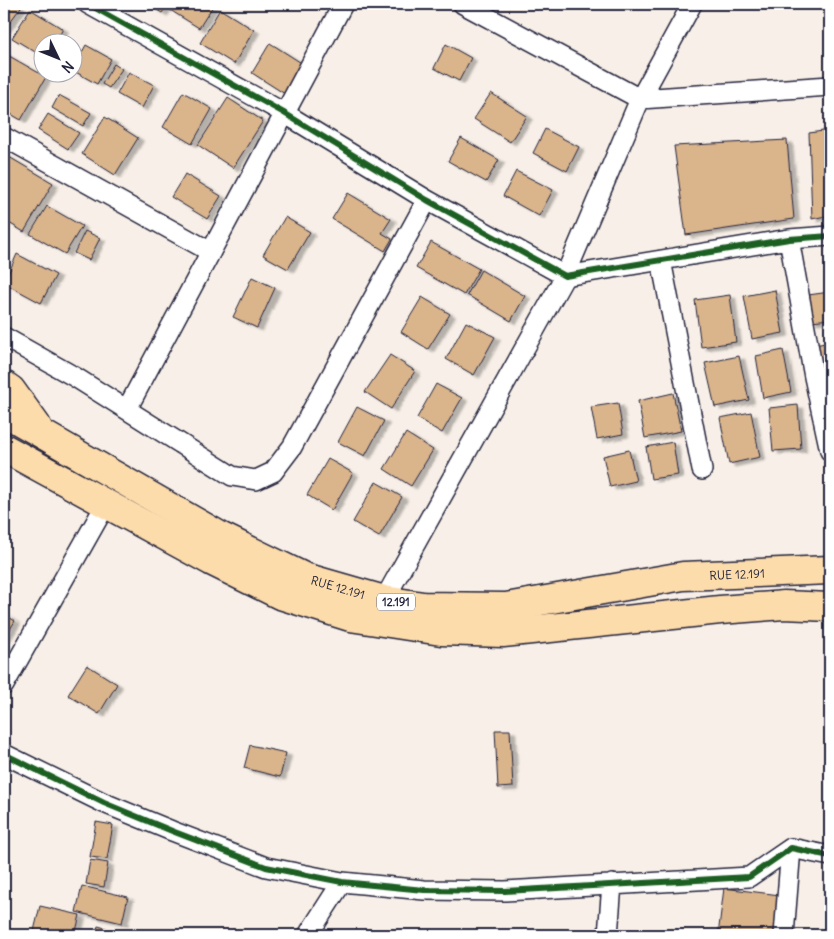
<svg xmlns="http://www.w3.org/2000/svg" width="834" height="939" font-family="Delius,sans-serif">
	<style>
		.building { fill: #dab48b; stroke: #22223b; filter: url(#shadow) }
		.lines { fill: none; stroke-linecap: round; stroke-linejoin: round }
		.street-casing { stroke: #22223b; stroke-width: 22 }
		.primary-casing { stroke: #22223b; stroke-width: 31 }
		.street { stroke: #fff; stroke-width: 19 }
		.primary { stroke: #fddcac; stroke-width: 28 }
		.cycleway-casing { stroke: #fff; stroke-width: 9 }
		.cycleway { stroke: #1b5e20; stroke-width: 6 }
		.labels { text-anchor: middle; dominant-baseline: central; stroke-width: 5; stroke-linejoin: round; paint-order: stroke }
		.shield { fill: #fff; stroke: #646476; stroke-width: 1 }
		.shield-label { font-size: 11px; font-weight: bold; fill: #22223b }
		.street-label { font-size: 12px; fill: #22223b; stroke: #fff }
	</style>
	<defs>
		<filter id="shadow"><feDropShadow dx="5.5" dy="3" stdDeviation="1" flood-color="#0004"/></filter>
	</defs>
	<rect width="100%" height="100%" fill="#f8f0e8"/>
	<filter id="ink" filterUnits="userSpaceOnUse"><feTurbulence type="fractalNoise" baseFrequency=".02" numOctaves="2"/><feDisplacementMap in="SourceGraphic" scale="10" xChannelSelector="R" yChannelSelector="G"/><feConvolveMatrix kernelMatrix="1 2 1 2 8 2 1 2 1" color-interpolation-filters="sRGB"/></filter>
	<g filter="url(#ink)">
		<path class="building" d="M4,4H17L21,7L4,30Z
			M147,4H168L162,13Z
			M174,4H210L213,6L199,28L170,10Z
			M30,9L63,29L55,42H42V56L12,38Z
			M220,9L254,30L234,64L200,43Z
			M270,43L303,64L285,94L252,73Z
			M446,44L471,58L459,81L434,68Z
			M86,45L111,59L97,84L72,70Z
			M4,53L46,77L21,120L4,110Z
			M114,64L122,69L109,88L102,84Z
			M129,72L154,85L142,108L117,94Z
			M183,92L212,109L192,144L163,127Z
			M491,93L527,116L510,142L474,119Z
			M59,95L91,113L83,126L52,108Z
			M228,98L263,121L233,168L198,145Z
			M48,114L79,133L68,149L38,130Z
			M105,117L138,138L115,175L82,154Z
			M545,129L579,147L567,171L533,153Z
			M830,130V215L812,219L809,133Z
			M461,138L499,160L486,182L448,161Z
			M787,140L794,219L686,235L674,146Z
			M4,154L53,183L24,232L4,220Z
			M516,171L553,190L539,216L503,196Z
			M185,174L221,196L207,219L171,197Z
			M348,193L391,219L382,233L392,239L385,251L332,219Z
			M47,206L82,226L65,254L30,234Z
			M285,217L310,232L288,269L263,255Z
			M85,231L100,238L89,260L74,253Z
			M431,242L479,269L464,295L416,268Z
			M17,254L56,275L41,303L4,283Z
			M481,270L525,296L511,321L467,295Z
			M252,277L275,288L257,328L233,317Z
			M775,290L783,333L752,339L744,296Z
			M830,292V319L811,321L808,295Z
			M730,295L736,342L701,347L695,300Z
			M422,297L450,314L428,349L401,332Z
			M466,322L495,337L474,375L446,359Z
			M830,342V396L826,397L815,345Z
			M783,350L791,392L763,398L756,356Z
			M390,355L415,371L391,409L365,392Z
			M739,356L749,400L715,407L705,363Z
			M436,384L462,398L442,433L417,418Z
			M673,393L681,431L645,438L638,401Z
			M618,403L623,434L597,439L591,407Z
			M798,405L801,449L773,451L769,408Z
			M357,407L384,421L365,456L338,442Z
			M751,412L760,457L729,464L720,418Z
			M406,433L433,450L411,486L384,469Z
			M673,442L678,475L651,479L646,447Z
			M629,450L636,481L610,487L603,456Z
			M328,459L353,473L332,510L307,495Z
			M376,482L402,497L379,537L353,522Z
			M4,614L15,621L4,639Z
			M87,665L117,684L99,714L68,695Z
			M495,730H510L513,787L498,788Z
			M250,745L286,753L280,777L244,768Z
			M96,822L113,825L107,859L90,857Z
			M90,860L108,863L104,887L86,884Z
			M82,886L128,897L122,923L76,912Z
			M724,888L780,895L775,935H718Z
			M40,906L80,915L75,935H33Z
			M98,926L132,935H95Z"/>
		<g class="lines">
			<g class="street-casing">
				<path id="street" d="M88,4L284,113L427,200L565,276L789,239L830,236
					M463,4L640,99L830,86
					M4,137L211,252
					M789,239L814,377L830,451
					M661,260L702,470
					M4,337L75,377L232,476L256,480L273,472L292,447L427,200
					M127,409L343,4
					M384,600L565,276L640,99L692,4
					M4,685L106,504
					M4,754L104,803L172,831L266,867L342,882L424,890L505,891L749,877L791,848L830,856
					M308,935L342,882
					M608,935L612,884
					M784,935L791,848"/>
			</g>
			<g class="primary-casing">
				<g id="primary">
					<path d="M4,385L11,390L37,426"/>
					<path id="s1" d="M4,412L220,536L304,577L384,600L423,606L506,607L683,576L830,570"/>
					<path d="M4,448L211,561L280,595L350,617L441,631L503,633L720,610L784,605L830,607"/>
				</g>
			</g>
			<use href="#street" class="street"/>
			<use href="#primary" class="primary"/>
			<g class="cycleway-casing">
				<path id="cycleway" d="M88,4L284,113L427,200L565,276L789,239L830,236
					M4,754L104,803L172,831L266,867L342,882L424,890L505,891L749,877L791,848L830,856"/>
			</g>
			<use href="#cycleway" class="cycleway"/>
		</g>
	</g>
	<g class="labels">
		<rect class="shield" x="377" y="593.5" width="38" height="17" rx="4"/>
		<g class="shield-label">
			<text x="396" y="602">12.191</text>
		</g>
		<g class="street-label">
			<text stroke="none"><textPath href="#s1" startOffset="782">RUE 12.191</textPath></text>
			<text stroke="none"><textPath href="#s1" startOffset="378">RUE 12.191</textPath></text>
		</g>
	</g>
	<rect width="834" height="939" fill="none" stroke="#fff" stroke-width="20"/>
	<rect x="10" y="10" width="814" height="919" fill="none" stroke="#22223b" stroke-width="2" filter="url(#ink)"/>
	<g transform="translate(58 58) rotate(133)"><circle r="24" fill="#ffffff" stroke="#a7a7b1"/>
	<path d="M0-4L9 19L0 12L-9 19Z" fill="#22223b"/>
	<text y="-8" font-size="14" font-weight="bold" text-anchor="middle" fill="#22223b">N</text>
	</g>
</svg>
